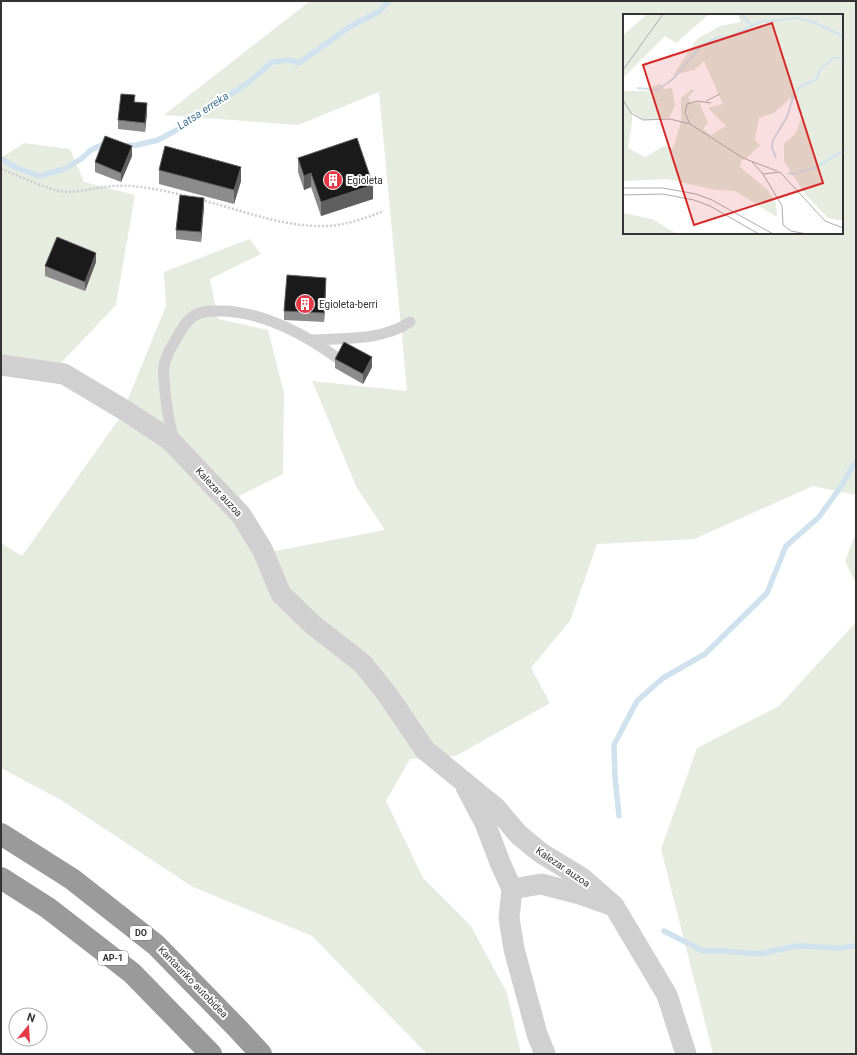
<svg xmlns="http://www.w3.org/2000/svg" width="857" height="1055" font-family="Roboto,sans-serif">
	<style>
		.green { fill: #e6ecdf; fill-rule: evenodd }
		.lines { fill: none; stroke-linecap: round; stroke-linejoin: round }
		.stream { stroke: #cfe2ee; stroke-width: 5.5 }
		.path { stroke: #cdcdcd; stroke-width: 2.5; stroke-dasharray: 2 2; stroke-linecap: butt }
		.lane { stroke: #d0d0d0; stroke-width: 11 }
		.street { stroke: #d0d0d0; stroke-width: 21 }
		.highway { stroke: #9a9a9a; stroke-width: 22 }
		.wall { fill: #8c8c8c }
		.shaded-wall { fill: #5f5f5f }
		.building { fill: #1a1a1a; stroke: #5f5f5f }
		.labels { text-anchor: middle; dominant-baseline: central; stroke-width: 4; stroke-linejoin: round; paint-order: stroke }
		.shield { fill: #fff; stroke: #707070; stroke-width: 1 }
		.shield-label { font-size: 9px; font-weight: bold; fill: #333 }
		.poi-label { font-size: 10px; fill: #333; stroke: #fff; text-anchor: start }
		.street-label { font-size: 10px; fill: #333; stroke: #fff }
		.water-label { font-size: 11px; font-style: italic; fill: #3f7597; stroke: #fff }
		.inset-river { fill: none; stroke: #cfe2ee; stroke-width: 2 }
		.inset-road { fill: none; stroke: #adadad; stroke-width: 1 }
		.view { fill: #d62828; fill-opacity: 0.15; stroke: #d62828; stroke-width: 2 }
		.inset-edge { fill: none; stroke: #333; stroke-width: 2 }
	</style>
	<rect width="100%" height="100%" fill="#fff"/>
	<path class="green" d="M310,1H856V495L813,486L694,539L597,544L570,621L531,668L550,703L456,756L410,759L386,801L423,878L471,926L507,993L521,1054H427L312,936L193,887L61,800L1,768V543L22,556L121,416L166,306L164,272L249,239L261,254L210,279L218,319L268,330L284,393L283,474L239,496L275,551L385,530L357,488L312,381L407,391L379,92L298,125L164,115ZM624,15H842V233H624Z
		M24,143L70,149L84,182L135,195L116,305L58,366L1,358V158Z
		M856,533V584L845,561Z
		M856,622V1054H713L661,849L697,748L779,706Z"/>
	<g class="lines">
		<path class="stream" d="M123,146L137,145L158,140L184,126L249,82L272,62L289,60L299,63L351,26L380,11L389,1
			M1,159L17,168L39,176L64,169L81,159L91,150L104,144H108
			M619,816L615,777L614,745L637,701L663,678L705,654L767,593L786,546L819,517L842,485L854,464L856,463
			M664,931L703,951H723L759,954L796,946L840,948L856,946"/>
		<path class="path" d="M1,169C20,176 39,186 59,191C77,194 96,187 114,186C137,184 164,191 187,196
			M201,200C242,210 282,227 324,226C345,226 365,218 384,211"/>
		<path class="lane" d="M311,340C344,338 381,341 410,322
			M174,442C169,422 165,400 164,379C164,375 163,371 164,367C165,356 171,348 176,339C181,331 186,320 195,315C205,310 214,311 224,311C265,313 304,334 336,357"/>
		<path class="street" d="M1,365L64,374L126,411L170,440L241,515L262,549L281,594L313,625L362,663L387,694L425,750L496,808L519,835L541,853L582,878L614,906
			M466,787L485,823L501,865L512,889
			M545,1054L537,1034L514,949L509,918L512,889L541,884L580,894L614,906L667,995L686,1054"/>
		<path class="highway" d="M1,834L72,879L156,945L239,1030L261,1054
			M1,878L48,908L132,973L211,1054"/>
	</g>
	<path class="wall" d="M135,102L147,113L145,132L118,129V120Z
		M132,156L121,182L95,172V162Z
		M298,158L373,199L321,216L311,187L304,190L298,172Z
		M159,170L241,181L234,204L159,184Z
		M204,207L201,242L176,239V230Z
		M96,262L85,291L45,276V266Z
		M326,288L324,322L284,320V311Z
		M335,359L372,367L363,384L335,368Z"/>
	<path class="shaded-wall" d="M147,103V113L145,132V123Z
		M132,146V156L121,182V173Z
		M241,167V181L234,204V190Z
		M311,173V187L304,190V176Z
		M373,185V199L321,216V202Z
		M204,198V207L201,242V232Z
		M96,253V262L85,291V282Z
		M326,278V288L324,322V313Z
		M372,357V367L363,384V374Z"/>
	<path class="building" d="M121,94L135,95L134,102L147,103L145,123L118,120Z
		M105,136L132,146L121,173L95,162Z
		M357,138L373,185L321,202L311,173L304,176L298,158Z
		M165,146L241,167L234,190L159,170Z
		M180,195L204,198L201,232L176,230Z
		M57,237L96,253L85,282L45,266Z
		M287,275L326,278L324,313L284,311Z
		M344,342L372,357L363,374L335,359Z"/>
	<defs>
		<g id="building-disc" transform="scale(1)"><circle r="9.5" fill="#e63946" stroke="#fff"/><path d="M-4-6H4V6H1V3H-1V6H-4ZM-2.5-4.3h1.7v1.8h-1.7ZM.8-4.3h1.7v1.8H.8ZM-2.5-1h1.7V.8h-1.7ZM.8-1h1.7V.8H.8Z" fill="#fff"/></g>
	</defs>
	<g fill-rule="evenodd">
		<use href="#building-disc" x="333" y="180"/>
		<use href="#building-disc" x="305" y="304"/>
	</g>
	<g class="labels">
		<g class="shield">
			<rect x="130" y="926" width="22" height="14" rx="3"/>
			<rect x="98" y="951" width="30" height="14" rx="3"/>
		</g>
		<g class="shield-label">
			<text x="141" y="933">DO</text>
			<text x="113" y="958">AP-1</text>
		</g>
		<g class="poi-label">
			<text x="347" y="180">Egioleta</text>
			<text x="319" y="304">Egioleta-berri</text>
		</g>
		<g class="street-label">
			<text transform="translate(219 492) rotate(47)">Kalezar auzoa</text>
			<text transform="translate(563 867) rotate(34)">Kalezar auzoa</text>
			<text transform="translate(193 982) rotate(46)">Kantauriko autobidea</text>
		</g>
		<g class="water-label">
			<text transform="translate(203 111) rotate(-33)">Latsa erreka</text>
		</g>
	</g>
	<g transform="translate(623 14)">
		<rect width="220" height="220" fill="#fff"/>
		<path d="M24,0H86L53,29L42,22L0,64V21ZM114,0H220V207L205,204L182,180L161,147V130L172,120L180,101L174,95L175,84L166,85L151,99L136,104L132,126L137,131L125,143L119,146L117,153L145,176L153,190L154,203L112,177L92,176L45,165L0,167V77H26L30,72L37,70L41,75L49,74L52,92L46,104L20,106L9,98V109L5,134L22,143L41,132L50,134L58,108V84L69,75L71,77L65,83L68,89L76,88L85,109L80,115L88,121L103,112L85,94L100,90L81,47L71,56L50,61L74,25L97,12L118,8ZM0,199L29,205L54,220H0Z" fill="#e6ecdf"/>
		<path class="inset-river" d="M118,0L128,11M14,74L34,76L50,65L79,31L95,23L108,22L137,8L172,4L188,7L220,22M153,144L149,134L150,126L164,103L171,80L178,72L194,65L197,55L210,44H220M165,159L172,160L193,153L220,137"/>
		<path class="inset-road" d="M0,56L40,0M0,86L8,99L20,106L47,105L67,110L120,144L154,157M83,87L97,80M67,110L62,99L64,90L74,87L88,89M129,148L140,160M0,174H40L73,180L89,186L150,220M0,181L40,180L71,186L87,192L136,220M184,220L168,217L160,211L159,192L140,160L157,158L202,207L220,214"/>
		<path class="view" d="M149,9L200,169L71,211L20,51Z"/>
		<rect width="220" height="220" class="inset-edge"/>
	</g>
	<rect width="857" height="1055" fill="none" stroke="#333333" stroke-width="4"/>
	<g transform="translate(28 1027) rotate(18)"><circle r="19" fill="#ffffff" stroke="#adadad"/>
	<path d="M0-3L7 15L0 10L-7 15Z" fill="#e63946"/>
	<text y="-6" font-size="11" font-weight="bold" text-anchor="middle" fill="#333333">N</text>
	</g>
</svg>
